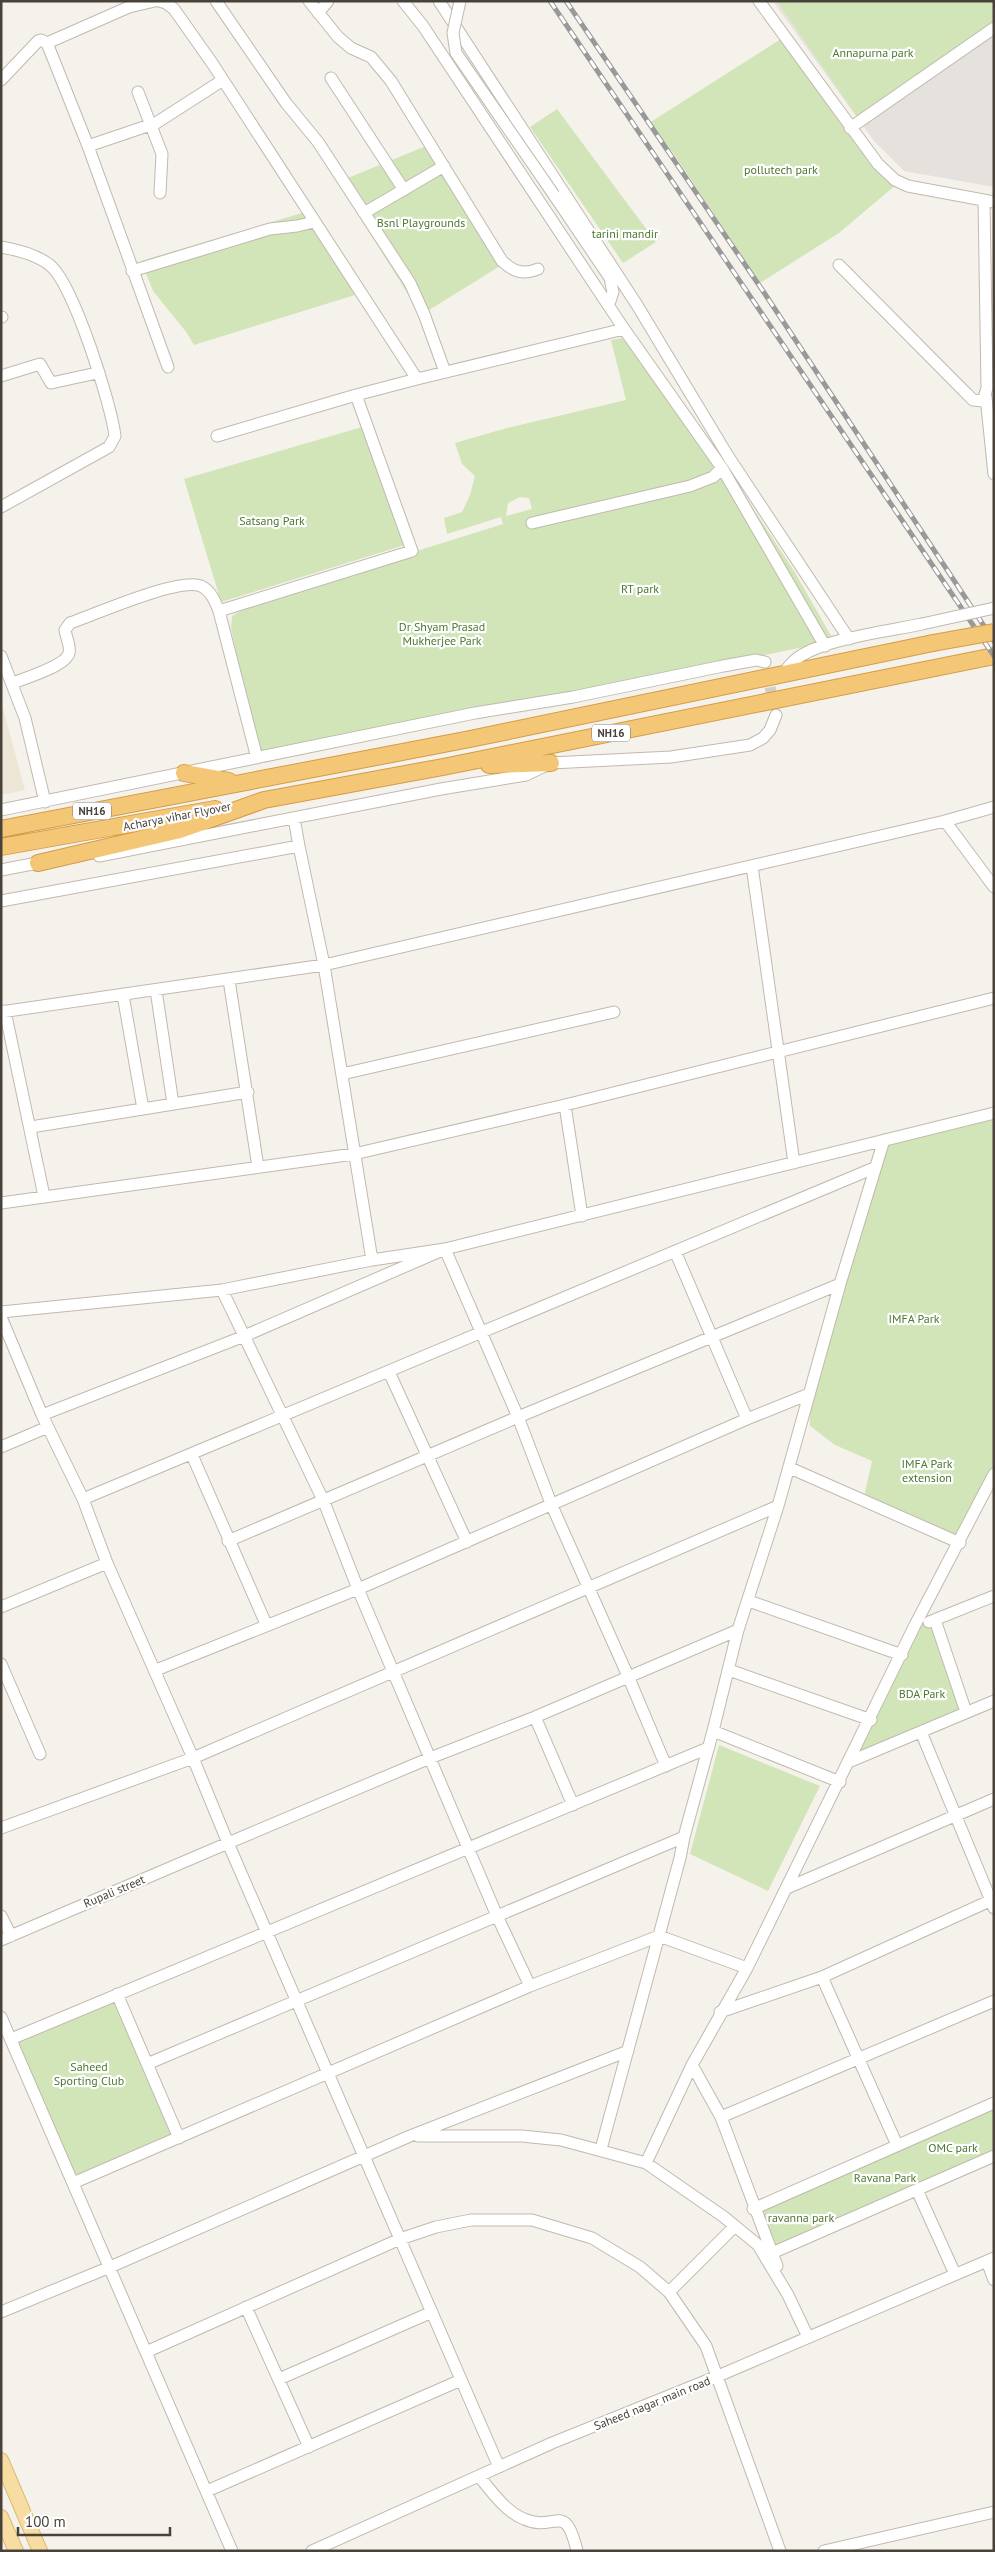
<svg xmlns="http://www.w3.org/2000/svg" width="995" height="2552" font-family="'PT Sans',sans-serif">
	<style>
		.industrial { fill: #e5e1dd }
		.education { fill: #ede6d7 }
		.green { fill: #d2e5b8; fill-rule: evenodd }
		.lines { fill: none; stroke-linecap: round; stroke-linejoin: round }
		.minor-tunnel { stroke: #d3cfc8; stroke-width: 11; stroke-dasharray: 11 5.5; stroke-linecap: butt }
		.minor-casing { stroke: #c0b9ae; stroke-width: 13 }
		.major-casing { stroke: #dcb972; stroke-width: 16 }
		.highway-casing { stroke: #d39c47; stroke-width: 18 }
		.minor { stroke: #fff; stroke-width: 11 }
		.major { stroke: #f7dda2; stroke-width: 14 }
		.highway { stroke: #f4c777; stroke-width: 16 }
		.rail-casing { stroke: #999; stroke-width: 5 }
		.rail { stroke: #fff; stroke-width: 3; stroke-dasharray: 9; stroke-linecap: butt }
		.minor-bridge-casing { stroke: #c0b9ae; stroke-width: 13; stroke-linecap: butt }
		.highway-bridge-casing { stroke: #d39c47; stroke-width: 18; stroke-linecap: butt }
		.minor-bridge { stroke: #fff; stroke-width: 11 }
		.highway-bridge { stroke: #f4c777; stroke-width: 16 }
		.labels { text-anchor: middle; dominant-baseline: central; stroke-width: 4.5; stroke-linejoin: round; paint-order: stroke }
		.shield { fill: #fff; stroke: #807b75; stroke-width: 1 }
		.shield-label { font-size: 11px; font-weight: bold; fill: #49423a }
		.park-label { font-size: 12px; fill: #4d7730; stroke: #fff }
		.street-label { font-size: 12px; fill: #49423a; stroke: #fff }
	</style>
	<rect width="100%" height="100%" fill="#f5f2ec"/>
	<path class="industrial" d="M773,1H994V187L904,171L874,141Z"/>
	<path class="education" d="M1,701L25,790L1,795Z"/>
	<path class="green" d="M777,1H994V26L860,121Z
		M784,37L897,184L839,233L760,283L671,150L668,151L649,123Z
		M557,109L656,242L623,263L530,127Z
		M431,144L505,263L421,315L338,182Z
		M305,212L355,295L194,345L187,333L153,291L141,261Z
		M622,338L728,470L794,571L834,641L258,756L231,628L232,616L257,601L503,524L501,517L447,534L444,518L462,512L470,495L475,476L462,464L455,443L507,428L626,400L611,340ZM520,497L529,498L532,509L506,516L508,503Z
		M362,427L405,545L221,602L184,479Z
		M994,1113V1474L960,1543L863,1501L872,1461L835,1445L810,1426L809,1394L884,1140Z
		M935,1620L966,1712L851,1761L915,1625Z
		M719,1745L820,1786L768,1891L690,1854Z
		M114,2001L173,2137L76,2176L18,2042Z
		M994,2102V2158L773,2258L754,2209Z"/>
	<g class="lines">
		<path class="minor-tunnel" d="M767,671L774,707"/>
		<g class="minor-casing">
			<path id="minor" d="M155,1L129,7L47,43L88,146L168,367
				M159,1L166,3L174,9L212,63L417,379L624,329
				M216,1L286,103L318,142L410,283L424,314L445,372
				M309,1L338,37L351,48L371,57L391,81L502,261C514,272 523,275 538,269
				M403,1L423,26L624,329L722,468L825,646
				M439,1L637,305L728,456L849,639
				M759,1L878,164L895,180L908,186L994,202
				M318,13L328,1
				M331,78L404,190
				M1,80L38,41L41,40L47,43
				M138,92L162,154L160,193
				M850,128L994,28
				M88,146L156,123L223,80
				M554,195L610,278L613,292L609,304
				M364,213L444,166
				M1,247C18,250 38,255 51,266C74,287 111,403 115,436L109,447L1,507
				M839,265L962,389L973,400L983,401L987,388L984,201
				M132,271L270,229L297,226L314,222
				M1,317H2
				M1,376L40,364L51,383L97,373
				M986,397L994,474
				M217,436L356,395L417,379
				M532,523L690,486L713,477L722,468
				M219,611L412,551L356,395
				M1,656L25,718L45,802
				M782,675C786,670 790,664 795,660C820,639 889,631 922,624
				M13,683C25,678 66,666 69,653C71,647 66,637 65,630L70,623C96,614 179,577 201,586C211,591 215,601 219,611L257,758
				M1,810L475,713L573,697L723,666L756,660L765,662
				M294,818L299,846
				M945,821L994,887
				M99,856L441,789L526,775L551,763L671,757L750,745L763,738L770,730L776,715
				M752,866L794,1163
				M1,870L43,862
				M1,901L299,846L324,965L372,1260
				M229,980L258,1167
				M156,990L173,1104
				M123,995L143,1109
				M5,1011L44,1196
				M1,1012L324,965L945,821L994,807
				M342,1074L614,1012
				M565,1105L582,1216
				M31,1127L248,1092
				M1,1203L354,1154L565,1105L994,998
				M675,1251L747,1419
				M222,1290L324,1502L358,1589L497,1916L530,1986
				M1,1312L222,1290L372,1260L445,1249L994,1113
				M1,1317L42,1415L83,1499L107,1563L193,1758L228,1843L499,2467
				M389,1372L467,1542
				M42,1415L242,1337L445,1249L518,1417L552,1506L628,1676L666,1766
				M1,1447L48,1427
				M192,1455L266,1624
				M790,1468L960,1543
				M83,1499L874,1168
				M228,1541L518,1417L840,1284
				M749,1601L902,1655
				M1,1607L107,1563
				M935,1620L966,1712
				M929,1622L994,1596
				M1,1664L40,1754
				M156,1670L358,1589L747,1419L809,1394
				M729,1670L871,1720
				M535,1717L573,1805
				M713,1731L840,1782
				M921,1732L994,1908
				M851,1761L994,1701
				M1,1828L193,1758L778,1506
				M787,1888L994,1799
				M1,1916L11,1936
				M1,1940L228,1843L430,1758L535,1717L738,1630
				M822,1977L897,2145
				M117,1994L179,2138
				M720,2012L822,1977L994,1899
				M1,2017L232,2551
				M11,2039L708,1748
				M147,2064L684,1837
				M692,2065L721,2117L777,2266
				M721,2117L994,2001
				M418,2136H522L561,2140L646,2163L724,2217L758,2245L788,2295L808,2337
				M601,2149L680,1858L684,1837L713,1731L738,1630L778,1506L840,1284L884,1140
				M646,2163L692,2065L747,1968L915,1625L994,1474
				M73,2183L530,1986L659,1936L747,1968
				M917,2190L955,2274
				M753,2209L994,2103
				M772,2253L994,2156
				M987,2261L994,2280
				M669,2292L735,2226
				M246,2307L309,2447
				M1,2312L110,2267L410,2136L628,2051
				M146,2352L400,2239L436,2227L471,2220H532L592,2238L640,2267L669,2292L706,2346L780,2551
				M279,2379L432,2312
				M479,2476C491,2491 506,2512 524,2519C555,2533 565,2499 577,2551
				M207,2491L461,2380
				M312,2551L552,2443L718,2376L994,2258
				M824,2551L994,2512"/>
		</g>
		<g class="major-casing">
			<path id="major" d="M1,2460L40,2551
				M1,2517L16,2551"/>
		</g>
		<g class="highway-casing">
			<path id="highway" d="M489,765L551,763
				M184,773L229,781
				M1,829L470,739L933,643
				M1,847L215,809
				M38,863L180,830L264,800L443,767L994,656"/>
		</g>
		<use href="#minor" class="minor"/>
		<use href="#major" class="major"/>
		<use href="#highway" class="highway"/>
		<g class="rail-casing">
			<path id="rail" d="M550,1L994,656
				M566,1L765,294L994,641"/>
		</g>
		<use href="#rail" class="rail"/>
		<g class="minor-bridge-casing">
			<path id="minor-bridge" d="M460,1L453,33L456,53L554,195
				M922,624L994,608"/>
		</g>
		<g class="highway-bridge-casing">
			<path id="highway-bridge" d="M933,643L994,632"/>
		</g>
		<use href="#minor-bridge" class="minor-bridge"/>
		<use href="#highway-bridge" class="highway-bridge"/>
	</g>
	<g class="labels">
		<g class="shield">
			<rect x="592" y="724.5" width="38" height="17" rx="4"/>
			<rect x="73" y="802.5" width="38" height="17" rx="4"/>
		</g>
		<g class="shield-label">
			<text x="611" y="733">NH16</text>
			<text x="92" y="811">NH16</text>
		</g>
		<g class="park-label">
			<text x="873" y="52">Annapurna park</text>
			<text x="781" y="169">pollutech park</text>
			<text x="421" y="222">Bsnl Playgrounds</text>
			<text x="625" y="233">tarini mandir</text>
			<text x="272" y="520">Satsang Park</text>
			<text x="640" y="588">RT park</text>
			<text x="442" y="626">Dr Shyam Prasad<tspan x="442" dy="14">Mukherjee Park</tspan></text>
			<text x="914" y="1318">IMFA Park</text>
			<text x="927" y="1463">IMFA Park<tspan x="927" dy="14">extension</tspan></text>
			<text x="922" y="1693">BDA Park</text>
			<text x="89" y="2066">Saheed<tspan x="89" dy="14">Sporting Club</tspan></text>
			<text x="953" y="2147">OMC park</text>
			<text x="885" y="2177">Ravana Park</text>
			<text x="801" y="2217">ravanna park</text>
		</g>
		<g class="street-label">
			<text transform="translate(177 816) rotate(-11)">Acharya vihar Flyover</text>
			<text transform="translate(114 1891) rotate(-23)">Rupali street</text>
			<text transform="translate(652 2403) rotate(-22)">Saheed nagar main road</text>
		</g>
	</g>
	<rect width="995" height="2552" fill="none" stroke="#49423a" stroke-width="5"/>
	<path d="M18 2527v8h152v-8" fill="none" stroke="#49423a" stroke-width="2.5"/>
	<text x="25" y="2527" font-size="15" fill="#49423a" stroke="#ffffff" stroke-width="4" paint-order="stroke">100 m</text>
</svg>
